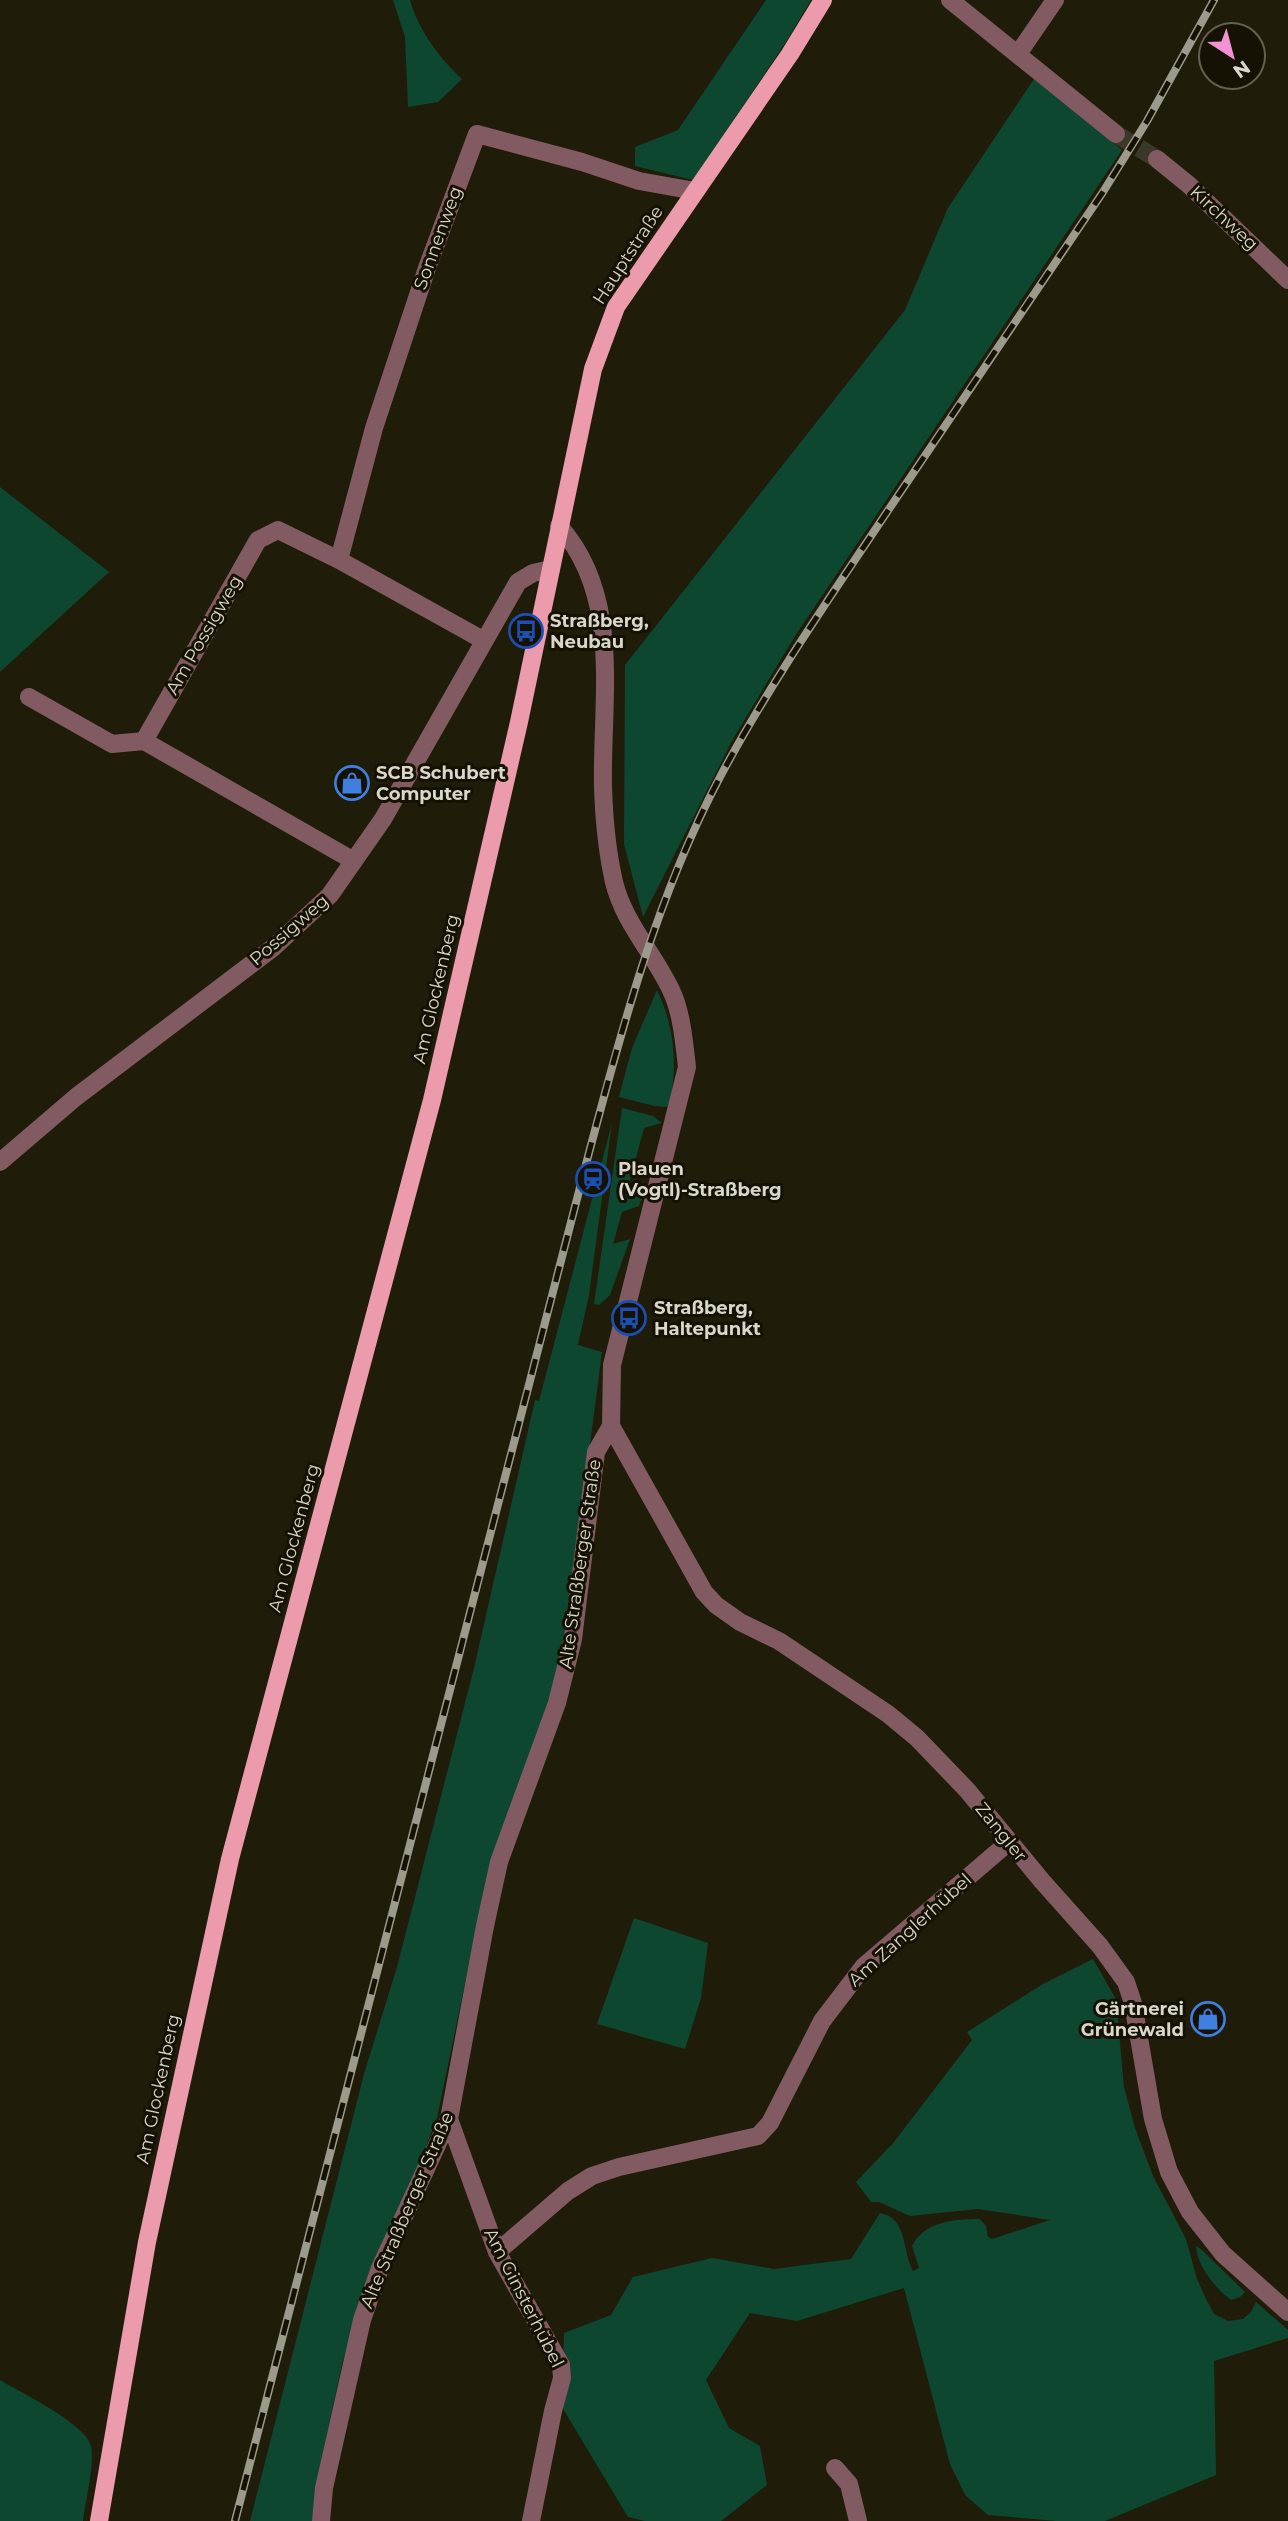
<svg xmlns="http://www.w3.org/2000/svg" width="1288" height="2521" font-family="Montserrat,sans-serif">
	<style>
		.green { fill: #0e4730 }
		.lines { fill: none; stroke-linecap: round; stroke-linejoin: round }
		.minor-tunnel { stroke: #3c3827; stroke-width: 18; stroke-dasharray: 18 9; stroke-linecap: butt }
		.minor { stroke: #825b62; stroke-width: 18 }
		.major { stroke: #eb9bab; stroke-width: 18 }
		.rail-casing { stroke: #9c9a8c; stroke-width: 8 }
		.rail { stroke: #161203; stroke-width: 5; stroke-dasharray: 16; stroke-linecap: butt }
		.labels { text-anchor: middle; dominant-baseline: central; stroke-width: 6; stroke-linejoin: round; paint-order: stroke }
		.street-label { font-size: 18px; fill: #d9d7cc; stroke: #161203 }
		.poi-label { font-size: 18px; font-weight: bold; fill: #d9d7cc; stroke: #161203; text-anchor: start }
	</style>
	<rect width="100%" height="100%" fill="#201c0a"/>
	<path class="green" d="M393,0H410C418,29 440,59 462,79L438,102L408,107L405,37Z
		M766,0H811L786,42L693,180L635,166V147L678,130Z
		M1034,79L1122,150L795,636L733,739L643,917L624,844L625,665L905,310L948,208Z
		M0,487L109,572L0,672Z
		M657,990C675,1027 678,1067 669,1107L655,1106L619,1097L632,1048Z
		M622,1108L653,1116L662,1123L644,1128L627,1192L646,1186L639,1206L622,1212L613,1244L630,1239L610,1295L599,1305L594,1304Z
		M612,1123L589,1295L578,1345L602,1352L565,1636L549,1703L490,1863L437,2118L412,2182L367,2281L342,2364L319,2471L312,2521H250L364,2074L397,1967L474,1668L535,1400L539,1401Z
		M634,1918L708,1943L701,1998L685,2049L597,2024Z
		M1093,1959L1116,1999L1124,2087L1135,2128L1153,2176L1186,2239L1197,2279L1206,2299L1214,2314L1228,2321L1243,2319L1251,2312L1256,2302L1288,2330V2338L1214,2361L1216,2475L1105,2521H1057L988,2515L965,2495L950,2464L904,2288L797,2321L750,2313L706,2380L729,2428L760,2446L767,2485L721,2521H645L628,2517L562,2407L564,2333L611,2315L633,2277L712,2258L774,2269L851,2259L880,2213C908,2218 902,2251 913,2271L919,2268L912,2246C925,2221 954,2219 980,2219L986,2226L988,2237L992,2239L1050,2220L978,2209L910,2216L879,2202H871L856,2182L894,2142L972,2040L967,2032L1043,1984Z
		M1196,2246L1202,2250L1245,2292L1240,2297L1231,2300C1216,2289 1197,2266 1196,2246Z
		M0,2380C20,2392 86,2424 91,2446C95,2463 85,2503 83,2521H0Z"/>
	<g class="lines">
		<path class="minor-tunnel" d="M1116,134L1157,159"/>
		<path class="minor" d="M950,0L1116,134
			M1018,54L1055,0
			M1157,159L1189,185L1288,280
			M339,560L374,428L427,268L477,134L582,162L639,181L695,191
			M29,697L112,744L144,741
			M354,861L144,741L258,540L278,530L339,560L483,640
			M0,1162L76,1097L274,947L330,895L383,819L518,582L533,573L551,569
			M611,1426L704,1592L716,1605L740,1622L779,1641L888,1714L917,1738L967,1790L1042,1881L1100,1946L1126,1982L1133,2003L1153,2119L1169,2172L1190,2212L1223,2254L1288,2312
			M449,2119L497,2252L561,2365L562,2378L553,2411L531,2521
			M497,2252L568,2191L592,2176L619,2167L758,2136L770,2123L822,2021L864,1966L1009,1842
			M835,2468L849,2484L858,2521
			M321,2521L324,2488L362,2320L380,2268L449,2119L485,1926L499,1862L557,1703L573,1639L596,1452L611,1426L612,1365L687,1067C684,1042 682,1013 671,990C653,952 624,923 614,882C607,851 604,818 603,787C601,700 623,597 559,526"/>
		<path class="major" d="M99,2521L147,2242L230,1859L432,1100L519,722L593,369L616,307L790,54L823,0"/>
		<g class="rail-casing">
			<path id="rail" d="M235,2521L585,1168C620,1035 655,900 720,777C769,685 829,599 887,512C959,405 1031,298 1103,192L1147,121L1214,0"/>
		</g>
		<use href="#rail" class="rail"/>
	</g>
	<defs>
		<g id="bus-ring" transform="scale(1.75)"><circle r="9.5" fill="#161203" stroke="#1a4fb4" stroke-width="1.5"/><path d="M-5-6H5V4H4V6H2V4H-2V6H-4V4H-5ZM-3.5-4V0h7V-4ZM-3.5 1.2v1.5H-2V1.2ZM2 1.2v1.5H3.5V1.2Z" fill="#1a4fb4"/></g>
		<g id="shop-ring" transform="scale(1.75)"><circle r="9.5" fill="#161203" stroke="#3f7fe0" stroke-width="1.5"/><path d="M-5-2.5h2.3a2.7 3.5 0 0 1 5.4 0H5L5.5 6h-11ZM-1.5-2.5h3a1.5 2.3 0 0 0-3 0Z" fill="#3f7fe0"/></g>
		<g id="station-ring" transform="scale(1.75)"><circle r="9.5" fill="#161203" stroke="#1a4fb4" stroke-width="1.5"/><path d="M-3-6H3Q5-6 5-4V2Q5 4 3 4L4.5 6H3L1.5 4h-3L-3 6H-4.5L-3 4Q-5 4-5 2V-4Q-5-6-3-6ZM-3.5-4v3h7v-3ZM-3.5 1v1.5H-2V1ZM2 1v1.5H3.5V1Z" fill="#1a4fb4"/></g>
	</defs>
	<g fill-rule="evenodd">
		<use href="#bus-ring" x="526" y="631"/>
		<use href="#shop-ring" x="352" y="783"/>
		<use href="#station-ring" x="593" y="1179"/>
		<use href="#bus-ring" x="629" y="1318"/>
		<use href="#shop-ring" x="1208" y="2019"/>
	</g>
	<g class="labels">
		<g class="street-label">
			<text transform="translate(1224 218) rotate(43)">Kirchweg</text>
			<text transform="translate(438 238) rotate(-70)">Sonnenweg</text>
			<text transform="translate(628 255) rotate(-57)">Hauptstraße</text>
			<text transform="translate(204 635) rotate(-60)">Am Possigweg</text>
			<text transform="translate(289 930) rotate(-41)">Possigweg</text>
			<text transform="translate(436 989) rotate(-77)">Am Glockenberg</text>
			<text transform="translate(294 1538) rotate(-75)">Am Glockenberg</text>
			<text transform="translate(580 1564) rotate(-82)">Alte Straßberger Straße</text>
			<text transform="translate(1001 1832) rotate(51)">Zangler</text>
			<text transform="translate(910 1930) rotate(-42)">Am Zanglerhübel</text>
			<text transform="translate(158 2089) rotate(-78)">Am Glockenberg</text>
			<text transform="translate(407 2210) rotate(-67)">Alte Straßberger Straße</text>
			<text transform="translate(524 2298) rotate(63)">Am Ginsterhübel</text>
		</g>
		<g class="poi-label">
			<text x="550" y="621">Straßberg,<tspan x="550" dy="21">Neubau</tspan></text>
			<text x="376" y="773">SCB Schubert<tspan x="376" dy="21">Computer</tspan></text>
			<text x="618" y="1169">Plauen<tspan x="618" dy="21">(Vogtl)-Straßberg</tspan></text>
			<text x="654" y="1308">Straßberg,<tspan x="654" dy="21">Haltepunkt</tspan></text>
			<text x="1184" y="2009" text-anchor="end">Gärtnerei<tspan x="1184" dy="21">Grünewald</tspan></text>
		</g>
	</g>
	<g transform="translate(1232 56) rotate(144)"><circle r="33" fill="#161203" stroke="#646153" stroke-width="2"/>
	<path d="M0-5L12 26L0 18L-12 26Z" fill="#f391d5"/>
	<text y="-10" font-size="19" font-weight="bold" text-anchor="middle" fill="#d9d7cc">N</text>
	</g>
</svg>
